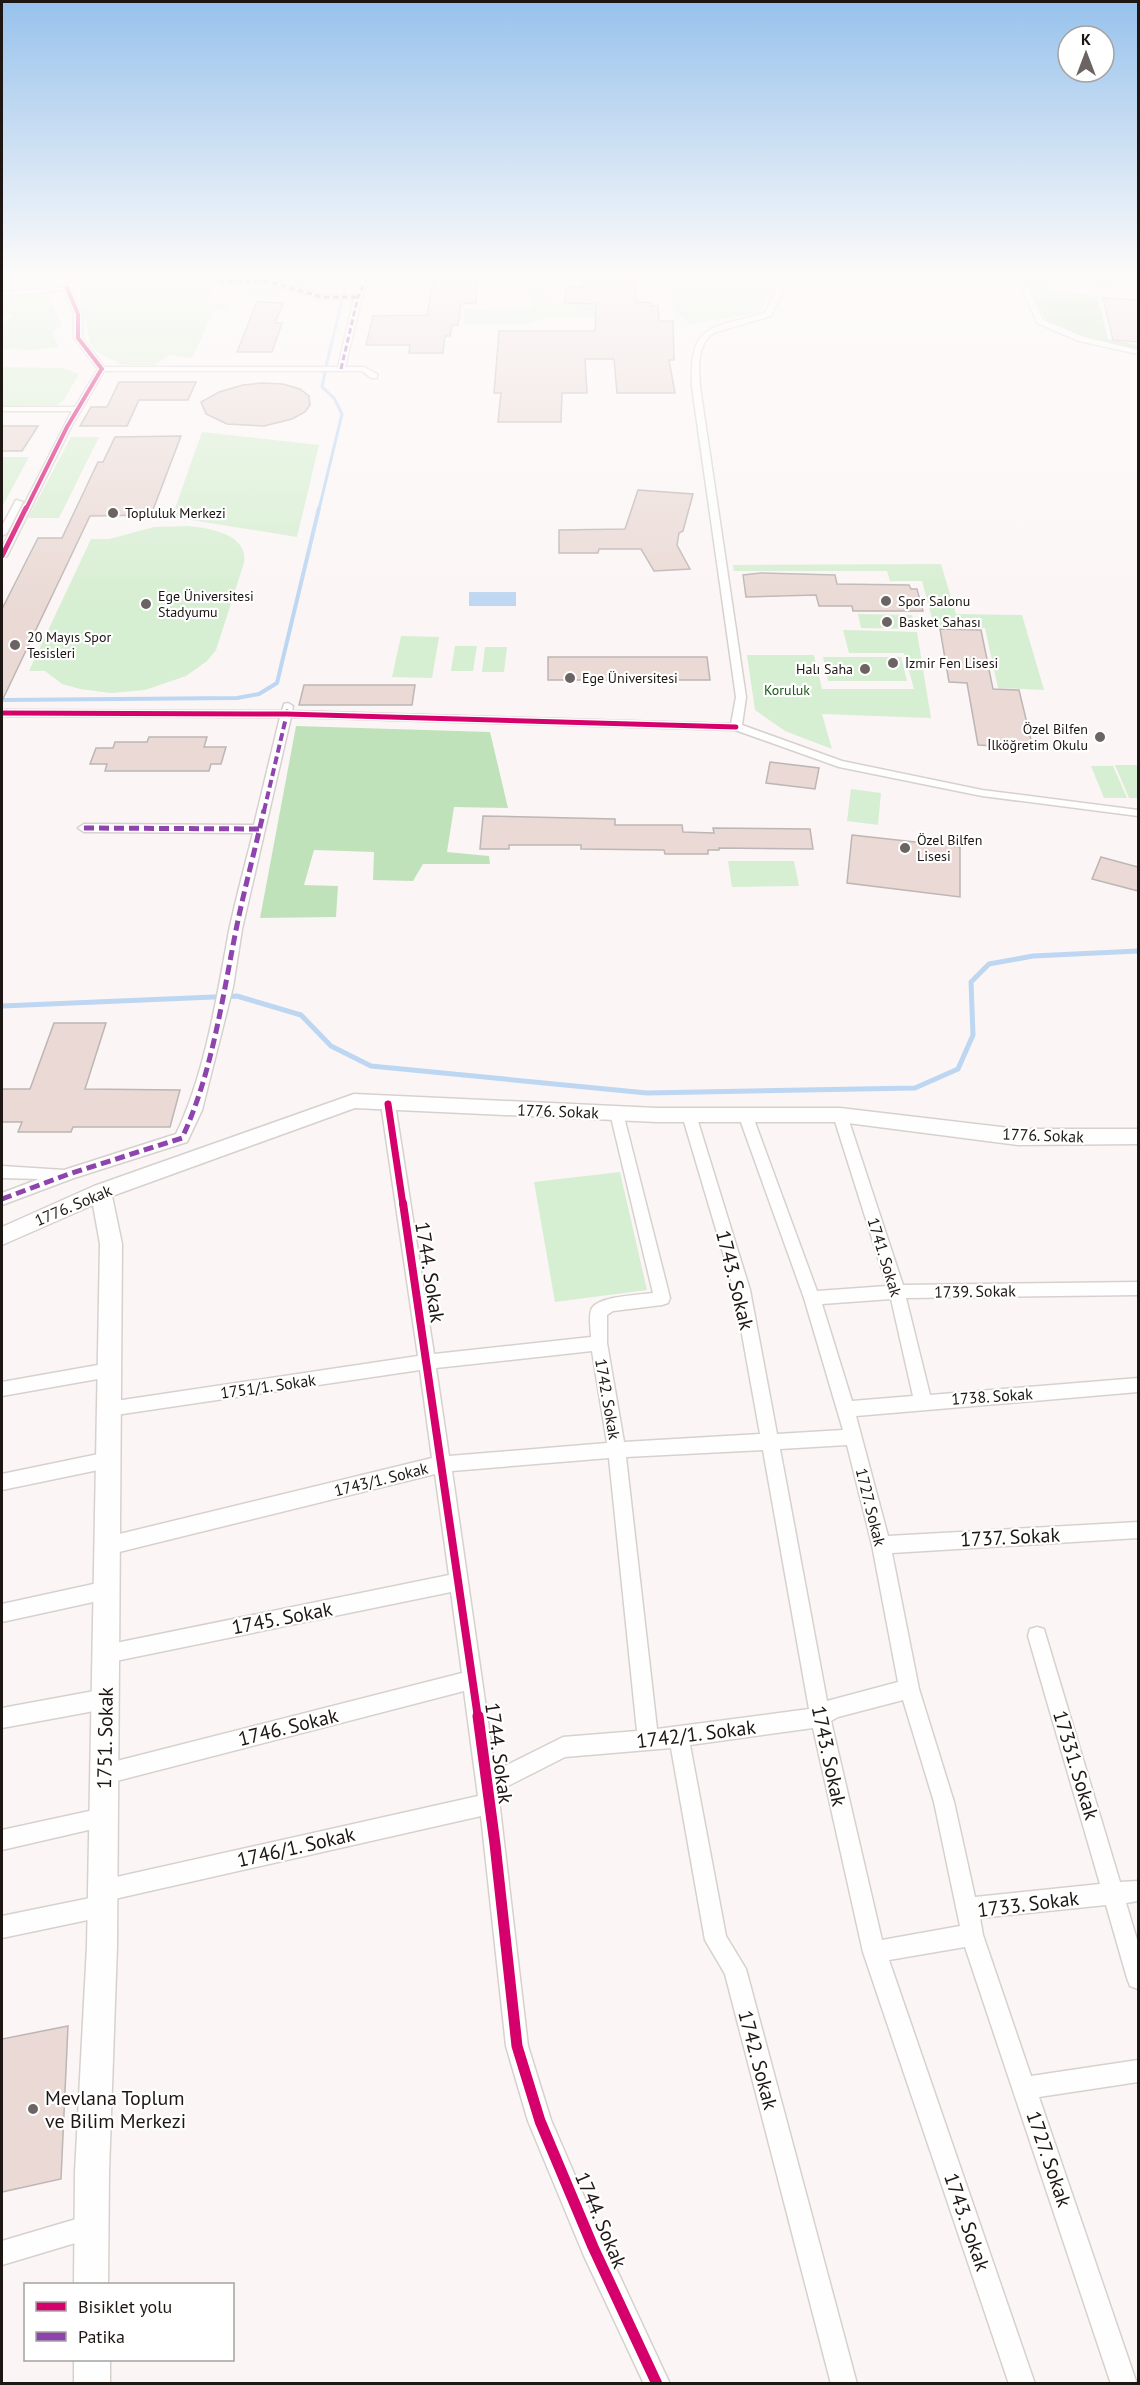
<svg xmlns="http://www.w3.org/2000/svg" width="1140" height="2385" font-family="'PT Sans',sans-serif">
	<style>
		.green { fill: #d6eed1 }
		.forest { fill: #c0e2bb }
		.water { fill: #bdd6f2 }
		.lines { fill: none; stroke-linecap: round; stroke-linejoin: round }
		.stream-far2 { stroke: #bdd6f2; stroke-width: 3 }
		.stream-far1 { stroke: #bdd6f2; stroke-width: 4 }
		.stream { stroke: #bdd6f2; stroke-width: 5 }
		.building { fill: #ead9d4; stroke: #bcb6b4; stroke-width: 1.5 }
		.street-casing { stroke: #d7d1ce; stroke-width: 3 }
		.secondary-casing { stroke: #d7d1ce; stroke-width: 3 }
		.street { fill: #fefefe; fill-rule: evenodd }
		.secondary { fill: #fefefe; fill-rule: evenodd }
		.quiet-far2 { stroke: #8e44ad; stroke-width: 3; stroke-dasharray: 6 3; stroke-linecap: butt }
		.quiet-far1 { stroke: #8e44ad; stroke-width: 4; stroke-dasharray: 8 4; stroke-linecap: butt }
		.quiet { stroke: #8e44ad; stroke-width: 5; stroke-dasharray: 10 5; stroke-linecap: butt }
		.cycleway-far4-casing { stroke: #fff; stroke-width: 6 }
		.cycleway-far3-casing { stroke: #fff; stroke-width: 8 }
		.cycleway-far2-casing { stroke: #fff; stroke-width: 10 }
		.cycleway-far1-casing { stroke: #fff; stroke-width: 12 }
		.cycleway-casing { stroke: #fff; stroke-width: 15 }
		.cycleway-far4 { stroke: #d6006c; stroke-width: 4 }
		.cycleway-far3 { stroke: #d6006c; stroke-width: 5 }
		.cycleway-far2 { stroke: #d6006c; stroke-width: 7 }
		.cycleway-far1 { stroke: #d6006c; stroke-width: 8 }
		.cycleway { stroke: #d6006c; stroke-width: 11 }
		.poi-dot { fill: #6b6462; stroke: #fff; stroke-width: 2 }
		.labels { text-anchor: middle; dominant-baseline: central; stroke-width: 4.5; stroke-linejoin: round; paint-order: stroke }
		.far-poi-label { font-size: 14px; fill: #1d1613; stroke: #fff; text-anchor: start }
		.far-park-label { font-size: 14px; fill: #185a18; stroke: #fff }
		.street-label { font-size: 16px; fill: #1d1613; stroke: #fff }
		.near-street-label { font-size: 20px; fill: #1d1613; stroke: #fff }
		.near-poi-label { font-size: 20px; fill: #1d1613; stroke: #fff; text-anchor: start }
	</style>
	<rect width="100%" height="100%" fill="#fbf6f5"/>
	<path class="green" d="M86,277H156L153,282H216L206,304H228L225,310H214L192,358L169,355L155,365H129L120,364L96,351L91,344L80,300V287Z
		M225,277H329L324,293L281,285L278,297L244,298L247,290H218Z
		M482,277H576V284H547L546,302L619,303V318L547,317L525,324H464L465,309L532,308L531,286H482Z
		M664,277H777L759,313L689,324L673,309Z
		M38,293L48,296L62,326L53,331L58,347L33,350L2,349V328L12,314L2,313V297Z
		M2,367L64,368L79,374L64,400L57,405L2,406Z
		M202,432L319,445L297,537L172,517Z
		M71,437H99L59,518H28Z
		M2,457H29L2,507Z
		M188,526C209,528 249,534 244,563L216,650L207,661L186,676L145,690L111,693L80,689L62,684L45,671H29L91,539H109L154,527Z
		M941,564L956,614L1022,615L1044,690L998,688L985,628L934,626L922,581H890L887,571H734L733,565Z
		M858,614L912,615L916,629L861,628Z
		M843,630L917,632L931,718L822,714L832,749L785,731L755,710L747,655H814L822,689H914L904,653H849Z
		M401,636L439,637L432,678L392,677Z
		M455,646H477L473,671H451Z
		M485,647H507L504,672H482Z
		M823,657H901L907,681H828Z
		M1115,765H1137L1138,798H1129Z
		M1091,766H1113L1127,798H1104Z
		M851,789L881,793L878,825L847,821Z
		M728,861H794L799,886L732,887Z
		M620,1172L647,1290L555,1302L534,1182Z"/>
	<path class="forest" d="M1025,277H1133L1109,286L1050,283L1049,291L1097,296L1108,339L1138,345V350C1121,346 1055,332 1046,319C1037,307 1033,290 1025,277Z
		M296,726L490,732L508,808L454,807L447,852L489,856L490,864H423L413,881L373,880L374,852L314,850L304,885L338,886L336,917L260,918Z"/>
	<path class="water" d="M469,592H516V606H469Z"/>
	<g class="lines">
		<path class="stream-far2" d="M326,366L348,277
			M319,509L342,414L334,398L322,387L325,372"/>
		<path class="stream-far1" d="M2,700L237,698L259,694L277,683L319,508"/>
		<path class="stream" d="M2,1006L237,996L301,1015L331,1046L371,1066L647,1093L915,1088L958,1069L973,1035L971,982L989,964L1033,956L1138,951"/>
	</g>
	<path class="building" d="M434,277H476V303L461,304L458,325H452L450,336H445L443,353H409L410,345H366L373,316L427,315Z
		M583,277H634L636,302L651,303V306H658L659,321H673L674,360H669L675,393H617L614,359H585L587,393H562L561,422H498L501,393H494L499,331H595L596,304L565,303L566,287H583Z
		M1103,298L1138,300V342L1113,340Z
		M257,302L283,303L275,323H282L272,352H237Z
		M119,382H196L188,400H139L127,426H80L91,407H107Z
		M262,383L283,384L300,389L309,396L310,405L305,412L292,419L264,426L227,424L206,414L201,402L219,392L243,385Z
		M2,426H38L22,451H2Z
		M181,436L151,515L90,516L2,701V609L38,538H62L98,462H103L115,437Z
		M638,490L693,494L683,531L679,533L677,545L690,569L654,571L641,549H599L598,553H559V530L625,529Z
		M761,573L835,575L837,584L909,585L911,589H917L923,611H853L852,606H819L816,595L746,597L743,575Z
		M940,629L981,630L993,689L1019,690L1033,748L978,745L967,683L949,682Z
		M548,657H707L710,680H548Z
		M304,685H415L412,705H299Z
		M149,737H207L204,747H226L221,764H211L209,771H105L107,764H90L96,748H113L115,742H147Z
		M770,762L819,768L815,789L766,783Z
		M483,816L615,819V825H682L683,832L714,833L713,828L810,829L813,849L719,848V850H708V854H665L664,850L581,849V845H509V849H480Z
		M852,835L960,847V897L847,883Z
		M1101,857L1138,867V891L1092,879Z
		M54,1023H106L85,1089L180,1090L170,1127H73L71,1132H18L22,1122H2V1089H30Z
		M68,2026L61,2179L2,2192V2039Z"/>
	<g class="lines">
		<g class="street-casing">
			<path id="street" d="M364,277H370L362,297L345,367H364L377,374V378H371L362,371H104L71,427L7,556L2,559V548L72,411H2V407H75L98,369L74,338V314L65,290L2,296V292L69,287L82,314V338L104,367H338L354,299H322L267,283H218L215,281L218,279H267L322,295H355Z
				M783,277H789L771,316L713,333C696,347 699,367 700,387L746,697L742,725L842,761L982,790L1138,810V816L982,796L839,767L735,730L291,717L242,929L233,987L202,1110L187,1142L74,1178L2,1205V1193L39,1179L2,1178V1166L64,1170L176,1134C205,1074 217,996 229,931C236,898 245,865 253,833L84,832L78,828L84,824L254,825L280,717L2,716V710L282,711L284,704L288,703L293,706L292,711L731,724L736,697L692,387C689,321 712,329 765,313Z
				M1017,277H1023L1043,320L1084,337L1138,350V354L1079,341L1037,323Z
				M16,500L23,502L7,533L2,536V526Z
				M388,1099L395,1104L434,1354L591,1337C591,1329 588,1315 592,1308C600,1296 639,1295 653,1293L610,1113L617,1108L622,1109L670,1298L668,1303L662,1305L613,1311L607,1315V1343L624,1442L760,1434L734,1290L682,1115L684,1111L689,1110L696,1115L750,1290L777,1434L843,1430L804,1298L738,1114L740,1110H750L752,1114L817,1291L887,1286L833,1115L840,1110L847,1115L903,1285L1138,1282V1295L906,1298L930,1395L1138,1378V1392L856,1416L888,1536L1138,1522V1538L892,1553L919,1689L954,1802L975,1897L1100,1884L1028,1636L1030,1629L1037,1627L1044,1629L1046,1636L1120,1882L1138,1881V1901L1126,1903L1138,1943V1989L1130,1986L1127,1978L1106,1905L980,1918L983,1935L1031,2076L1138,2060V2082L1039,2097L1137,2384H1111L965,1947L889,1960L1035,2384H1009L863,1952L813,1728L690,1745L726,1936L746,1969L857,2384H831L725,1974L705,1940L671,1748L565,1757L498,1791L528,2046L551,2120L602,2238L670,2384H644L584,2256L528,2121L506,2046L481,1816L110,1900L113,1906L110,1914L102,1917L2,1938V1916L95,1897L92,1891L95,1883L103,1880L478,1796L464,1691L105,1784L98,1781L95,1774L98,1767L105,1764L462,1673L451,1592L106,1663L99,1661L96,1654L99,1647L106,1645L449,1575L435,1474L107,1555L101,1552L98,1546L101,1540L107,1537L432,1458L420,1370L109,1416L103,1414L101,1409L103,1404L109,1402L418,1356L381,1104ZM891,1299L913,1396L852,1401L822,1304ZM592,1351L607,1443L449,1456L436,1368ZM847,1445L872,1545L898,1682L827,1701L780,1449ZM763,1450L809,1709L657,1729L626,1457ZM609,1458L637,1731L563,1737L495,1771L452,1471ZM903,1700L934,1802L960,1926L882,1940L831,1721L838,1717Z
				M109,1363L115,1365L117,1370L115,1375L109,1377L2,1396V1382Z
				M108,1452L114,1454L117,1460L114,1466L108,1468L2,1490V1474Z
				M107,1581L114,1584L116,1590L114,1596L107,1599L2,1622V1604Z
				M105,1689L112,1692L115,1699L112,1706L105,1709L2,1728V1708Z
				M103,1808L110,1811L113,1818L110,1825L2,1850V1830Z
				M93,2214L102,2217L105,2226L102,2235L2,2265V2241Z"/>
		</g>
		<g class="secondary-casing">
			<path id="secondary" d="M354,1094L657,1108H840L1018,1129H1138V1144L1018,1145L840,1122H657L355,1108L112,1196L122,1244L117,1946L109,2172L108,2284H74L75,2172L87,1946L100,1244L93,1205L2,1245V1227L94,1186Z
				M74,2360H110V2384H74Z"/>
		</g>
		<use href="#street" class="street"/>
		<use href="#secondary" class="secondary"/>
		<path class="quiet-far2" d="M218,281H267L322,297H358
			M341,369L358,297L367,277"/>
		<path class="quiet-far1" d="M264,811L288,709"/>
		<path class="quiet" d="M84,828L260,829
			M2,1199L69,1174L182,1138C212,1074 222,1000 236,930C244,890 255,850 264,810"/>
		<g class="cycleway-far4-casing">
			<path id="cycleway-far4" d="M67,288L78,314V338L102,369
				M26,509L67,427L101,370"/>
		</g>
		<g class="cycleway-far3-casing">
			<path id="cycleway-far3" d="M2,556L26,508
				M2,713L286,714L736,727"/>
		</g>
		<g class="cycleway-far2-casing">
			<path id="cycleway-far2" d="M388,1104L403,1205"/>
		</g>
		<g class="cycleway-far1-casing">
			<path id="cycleway-far1" d="M403,1203L478,1718"/>
		</g>
		<g class="cycleway-casing">
			<path id="cycleway" d="M478,1716L495,1844L517,2046L540,2121L593,2247L657,2384"/>
		</g>
		<use href="#cycleway-far4" class="cycleway-far4"/>
		<use href="#cycleway-far3" class="cycleway-far3"/>
		<use href="#cycleway-far2" class="cycleway-far2"/>
		<use href="#cycleway-far1" class="cycleway-far1"/>
		<use href="#cycleway" class="cycleway"/>
	</g>
	<linearGradient id="sky" x2="0" y2="1"><stop stop-color="#97c2ec"/><stop offset="0.45" stop-color="#fdfbfa"/><stop offset="1" stop-color="#fdfbfa" stop-opacity="0"/></linearGradient>
	<rect width="1140" height="611" fill="url(#sky)"/>
	<g class="poi-dot">
		<circle cx="113" cy="513" r="6"/>
		<circle cx="886" cy="601" r="6"/>
		<circle cx="146" cy="604" r="6"/>
		<circle cx="887" cy="622" r="6"/>
		<circle cx="15" cy="645" r="6"/>
		<circle cx="893" cy="663" r="6"/>
		<circle cx="865" cy="669" r="6"/>
		<circle cx="570" cy="678" r="6"/>
		<circle cx="1100" cy="737" r="6"/>
		<circle cx="905" cy="848" r="6"/>
		<circle cx="33" cy="2109" r="6"/>
	</g>
	<g class="labels">
		<g class="far-poi-label">
			<text x="125" y="513">Topluluk Merkezi</text>
			<text x="158" y="596">Ege Üniversitesi<tspan x="158" dy="16">Stadyumu</tspan></text>
			<text x="898" y="601">Spor Salonu</text>
			<text x="899" y="622">Basket Sahası</text>
			<text x="27" y="637">20 Mayıs Spor<tspan x="27" dy="16">Tesisleri</tspan></text>
			<text x="905" y="663">İzmir Fen Lisesi</text>
			<text x="853" y="669" text-anchor="end">Halı Saha</text>
			<text x="582" y="678">Ege Üniversitesi</text>
			<text x="1088" y="729" text-anchor="end">Özel Bilfen<tspan x="1088" dy="16">İlköğretim Okulu</tspan></text>
			<text x="917" y="840">Özel Bilfen<tspan x="917" dy="16">Lisesi</tspan></text>
		</g>
		<g class="far-park-label">
			<text x="787" y="690">Koruluk</text>
		</g>
		<g class="street-label">
			<text transform="translate(558 1111) rotate(2)">1776. Sokak</text>
			<text transform="translate(1043 1135) rotate(2)">1776. Sokak</text>
			<text transform="translate(73 1205) rotate(-23)">1776. Sokak</text>
			<text transform="translate(885 1257) rotate(73)">1741. Sokak</text>
			<text transform="translate(975 1291) rotate(-1)">1739. Sokak</text>
			<text transform="translate(268 1386) rotate(-8)">1751/1. Sokak</text>
			<text transform="translate(992 1396) rotate(-4)">1738. Sokak</text>
			<text transform="translate(608 1399) rotate(80)">1742. Sokak</text>
			<text transform="translate(381 1479) rotate(-14)">1743/1. Sokak</text>
			<text transform="translate(871 1507) rotate(76)">1727. Sokak</text>
		</g>
		<g class="near-street-label">
			<text transform="translate(430 1272) rotate(81)">1744. Sokak</text>
			<text transform="translate(735 1280) rotate(76)">1743. Sokak</text>
			<text transform="translate(1010 1537) rotate(-3)">1737. Sokak</text>
			<text transform="translate(282 1618) rotate(-11)">1745. Sokak</text>
			<text transform="translate(288 1727) rotate(-14)">1746. Sokak</text>
			<text transform="translate(696 1734) rotate(-7)">1742/1. Sokak</text>
			<text transform="translate(105 1738) rotate(-89)">1751. Sokak</text>
			<text transform="translate(499 1753) rotate(82)">1744. Sokak</text>
			<text transform="translate(829 1756) rotate(78)">1743. Sokak</text>
			<text transform="translate(1076 1765) rotate(73)">17331. Sokak</text>
			<text transform="translate(296 1847) rotate(-13)">1746/1. Sokak</text>
			<text transform="translate(1028 1904) rotate(-7)">1733. Sokak</text>
			<text transform="translate(758 2060) rotate(75)">1742. Sokak</text>
			<text transform="translate(1049 2159) rotate(71)">1727. Sokak</text>
			<text transform="translate(601 2220) rotate(67)">1744. Sokak</text>
			<text transform="translate(967 2222) rotate(71)">1743. Sokak</text>
		</g>
		<g class="near-poi-label">
			<text x="45" y="2098">Mevlana Toplum<tspan x="45" dy="23">ve Bilim Merkezi</tspan></text>
		</g>
	</g>
	<rect width="1140" height="2385" fill="none" stroke="#1d1613" stroke-width="6"/>
	<rect x="24" y="2283" width="210" height="78" fill="#ffffff" stroke="#a5a2a1" stroke-width="1.5"/>
	<rect x="36" y="2302" width="30" height="9" fill="#d6006c" stroke="#a5a2a1" stroke-width="1.5"/>
	<text x="78" y="2313" font-size="18" fill="#1d1613">Bisiklet yolu</text>
	<rect x="36" y="2332" width="30" height="9" fill="#8e44ad" stroke="#a5a2a1" stroke-width="1.5"/>
	<text x="78" y="2343" font-size="18" fill="#1d1613">Patika</text>
	<g transform="translate(1086 54)"><circle r="28" fill="#ffffff" stroke="#a5a2a1" stroke-width="1.5"/>
	<path d="M0-4.5L10 22L0 15L-10 22Z" fill="#6b6462"/>
	<text y="-9" font-size="16" font-weight="bold" text-anchor="middle" fill="#1d1613">K</text>
	</g>
</svg>
